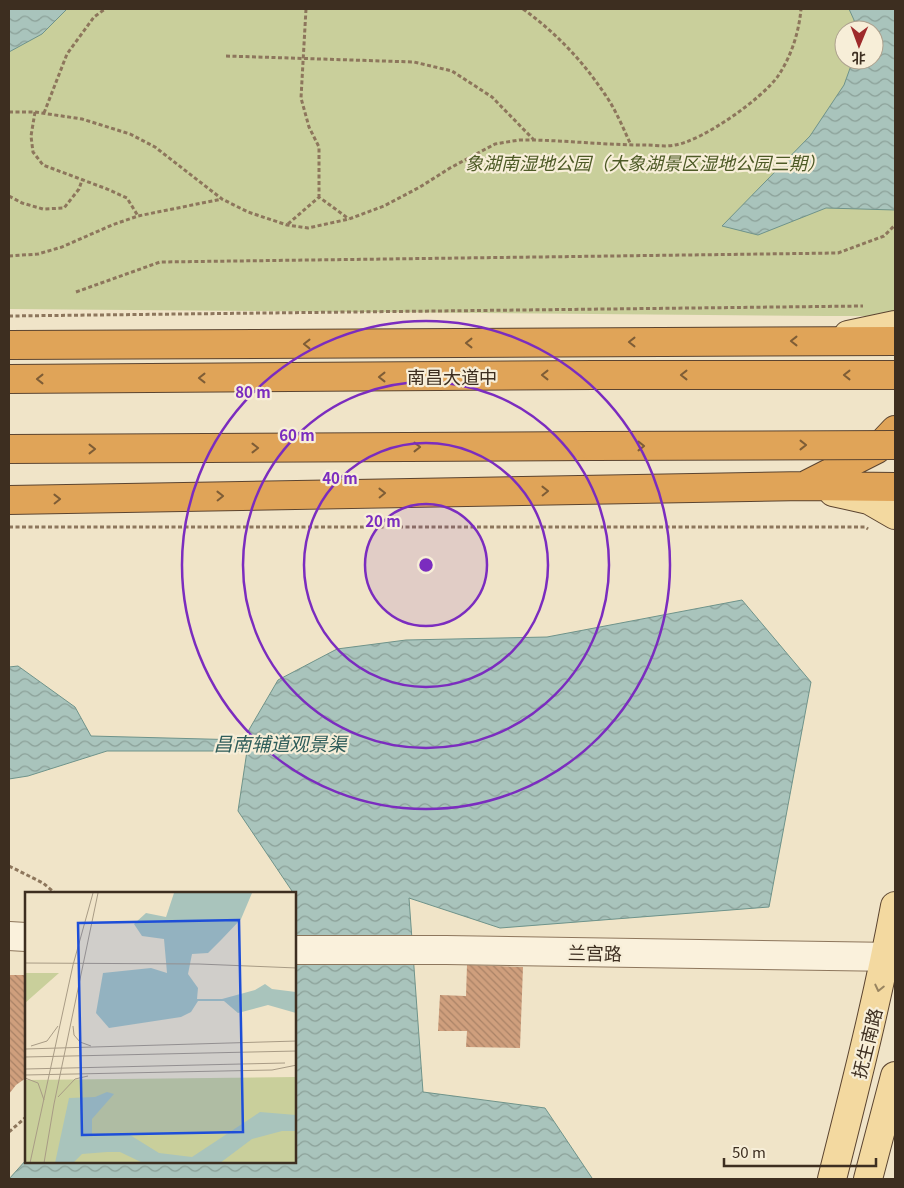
<svg xmlns="http://www.w3.org/2000/svg" width="904" height="1188" font-family="Georgia,'Noto Sans SC',serif">
	<style>
		.green { fill: #c9cf9b; fill-rule: evenodd }
		.water { fill: url(#water-waves); stroke: #6f938a }
		.building { fill: url(#building-back-hatch) }
		.lines { fill: none; stroke-linecap: round; stroke-linejoin: round }
		.minor-casing { stroke: #8d765c; stroke-width: 30 }
		.major-casing { stroke: #5b4430; stroke-width: 30 }
		.highway-casing { stroke: #5b4430; stroke-width: 30 }
		.path { stroke: #8d765c; stroke-width: 3; stroke-dasharray: 4 2.5; stroke-linecap: butt }
		.minor { stroke: #faf1dc; stroke-width: 28 }
		.major { stroke: #f3d9a0; stroke-width: 28 }
		.highway { stroke: #e0a458; stroke-width: 28 }
		.highway-bridge-casing { stroke: #5b4430; stroke-width: 30; stroke-linecap: butt }
		.highway-bridge { stroke: #e0a458; stroke-width: 28 }
		.oneway { stroke: #7e5d36 }
		.oneway2 { stroke: #988460 }
		.ring { fill: none; stroke: #7b2cbf; stroke-width: 2.5 }
		.labels { text-anchor: middle; dominant-baseline: central; stroke-width: 4.5; stroke-linejoin: round; paint-order: stroke }
		.park-label { font-size: 18px; font-style: italic; fill: #4d5a26; stroke: #f7eed8 }
		.street-label { font-size: 18px; fill: #3d2e20; stroke: #f7eed8 }
		.water-label { font-size: 19px; font-style: italic; fill: #2f5d5a; stroke: #f7eed8 }
		.inset-road { fill: none; stroke: #a89b85; stroke-width: 1 }
		.view { fill: #1d4ed8; fill-opacity: 0.15; stroke: #1d4ed8; stroke-width: 2.5 }
		.inset-edge { fill: none; stroke: #3d2e20; stroke-width: 2.5 }
		.centre { fill: #7b2cbf; stroke: #f7eed8; stroke-width: 2.5 }
		.ring-label { font-size: 15px; text-anchor: middle; font-weight: bold; fill: #7b2cbf; stroke: #f7eed8; stroke-width: 4.5; stroke-linejoin: round; paint-order: stroke }
	</style>
	<defs>
		<pattern id="water-waves" width="16" height="10" patternUnits="userSpaceOnUse" patternTransform="scale(1.25)"><rect width="16" height="10" fill="#a9c4bc"/><path d="M0 5q4-4 8 0t8 0" fill="none" stroke="#8ba098"/></pattern>
		<pattern id="building-back-hatch" width="6" height="6" patternUnits="userSpaceOnUse" patternTransform="scale(1.25)"><rect width="6" height="6" fill="#cf9f7d"/><path d="M-1 5l2 2M0 0l6 6M5-1l2 2" fill="none" stroke="#a98266"/></pattern>
	</defs>
	<rect width="100%" height="100%" fill="#f0e4c8"/>
	<path class="green" d="M9,9H895V316H826L9,309ZM844,30H874V60H844Z"/>
	<path class="water" d="M9,9H67L42,34L9,52Z
		M849,9H895V210L826,208L758,235L722,226L810,136L844,85L853,60H874V30H854V20Z
		M742,600L811,682L769,907L500,928L409,898L423,1092L545,1108L592,1178L590,1179H9L26,1160V1162H295V893H292V891L238,811L247,751H107L28,776L9,779V667L18,666L75,707L91,736L243,740L278,680L337,649L406,640L547,637Z"/>
	<path class="building" d="M467,965L523,967L520,1048L466,1047L467,1031H438L440,995L466,996Z
		M9,975H26V1078L16,1085L9,1094Z"/>
	<g class="lines">
		<g class="minor-casing">
			<path id="minor" d="M9,936L26,937
				M295,950H446L895,957"/>
		</g>
		<g class="major-casing">
			<path id="major" d="M848,335L895,325
				M833,492L869,500L895,515
				M832,1179C855,1088 878,998 895,906
				M868,1179L895,1076"/>
		</g>
		<g class="highway-casing">
			<path id="highway" d="M9,345L895,341
				M9,379L594,375
				M9,449L592,446
				M808,484L877,449L895,430
				M9,500L805,486L895,487"/>
		</g>
		<path class="path" d="M306,9L301,98L309,127L319,147V197
			M523,9C555,32 582,60 604,93C615,108 623,128 631,145
			M226,56L414,62L452,71L492,97L534,140
			M9,112H35L82,119L130,134L155,147L222,199L248,212L287,225L308,228L349,219L384,206L420,187L450,168L495,144L519,140H534C571,141 608,145 645,145C654,145 665,147 675,145C702,141 762,99 778,76C791,57 799,32 801,9
			M35,112L31,136L33,152L43,165L107,189L127,198L138,216
			M44,113L67,54L94,17L105,9
			M9,196L22,203L43,209L64,208L79,189L82,180
			M288,224L319,197L349,219
			M9,256L38,254L62,247L112,225L138,216L222,199
			M76,292L160,262L838,253L884,236L895,225
			M9,316L863,306
			M9,527H865L868,529
			M9,866L43,883L55,893
			M9,1132L26,1117"/>
		<use href="#minor" class="minor"/>
		<use href="#major" class="major"/>
		<use href="#highway" class="highway"/>
		<g class="highway-bridge-casing">
			<path id="highway-bridge" d="M594,375H895
				M592,446L895,445"/>
		</g>
		<use href="#highway-bridge" class="highway-bridge"/>
	</g>
	<defs><path id="oneway-chevron" d="M-2-3.5L2.5 0L-2 3.5" fill="none" stroke-width="1.6" stroke-linecap="round" stroke-linejoin="round" transform="scale(1.25)"/></defs>
	<g class="oneway">
		<use href="#oneway-chevron" transform="translate(794 341) rotate(180)"/>
		<use href="#oneway-chevron" transform="translate(632 342) rotate(180)"/>
		<use href="#oneway-chevron" transform="translate(469 343) rotate(180)"/>
		<use href="#oneway-chevron" transform="translate(307 344) rotate(180)"/>
		<use href="#oneway-chevron" transform="translate(545 375) rotate(180)"/>
		<use href="#oneway-chevron" transform="translate(684 375) rotate(180)"/>
		<use href="#oneway-chevron" transform="translate(847 375) rotate(180)"/>
		<use href="#oneway-chevron" transform="translate(382 377) rotate(180)"/>
		<use href="#oneway-chevron" transform="translate(202 378) rotate(180)"/>
		<use href="#oneway-chevron" transform="translate(40 379) rotate(180)"/>
		<use href="#oneway-chevron" transform="translate(803 445)"/>
		<use href="#oneway-chevron" transform="translate(641 446)"/>
		<use href="#oneway-chevron" transform="translate(417 447)"/>
		<use href="#oneway-chevron" transform="translate(255 448)"/>
		<use href="#oneway-chevron" transform="translate(92 449)"/>
		<use href="#oneway-chevron" transform="translate(545 491) rotate(-1)"/>
		<use href="#oneway-chevron" transform="translate(382 493) rotate(-1)"/>
		<use href="#oneway-chevron" transform="translate(220 496) rotate(-1)"/>
		<use href="#oneway-chevron" transform="translate(57 499) rotate(-1)"/>
	</g>
	<use class="oneway2" href="#oneway-chevron" transform="translate(879 988) rotate(103)"/>
	<circle cx="426" cy="565" r="61" fill="#7b2cbf" fill-opacity=".12"/>
	<g class="ring">
		<circle cx="426" cy="565" r="61"/>
		<circle cx="426" cy="565" r="122"/>
		<circle cx="426" cy="565" r="183"/>
		<circle cx="426" cy="565" r="244"/>
	</g>
	<g class="labels">
		<g class="park-label">
			<text x="645" y="162">象湖南湿地公园（大象湖景区湿地公园三期）</text>
		</g>
		<g class="street-label">
			<text x="452" y="376">南昌大道中</text>
			<text transform="translate(595 952) rotate(1)">兰宫路</text>
			<text transform="translate(866 1043) rotate(-76)">抚生南路</text>
		</g>
		<g class="water-label">
			<text x="280" y="742">昌南辅道观景渠</text>
		</g>
	</g>
	<g transform="translate(25 892)">
		<rect width="271" height="271" fill="#f0e4c8"/>
		<path d="M0,81H34L0,111ZM271,185V271H0V188Z" fill="#c9cf9b"/>
		<path d="M149,1H227L216,27L197,47L183,61L167,62L163,82L173,96L172,107H197L230,98L240,92L247,97L271,100V121L243,113L213,121L199,109H173L166,120L156,125L84,136L71,121L78,81L126,76L142,81L139,47L117,44L109,32L121,21L141,25ZM82,200L89,202L67,227V242L105,243L134,261L167,265L235,220L271,223V239H257L227,247L195,271H118L95,260H82L57,262L48,271H30L44,206L70,205Z" fill="#a9c4bc"/>
		<path class="inset-road" d="M0,71L174,72L272,76M48,134L49,143L55,150L66,154M6,154L22,149L33,134M0,157L272,149M0,165L272,159M0,177L260,171M0,183L247,178L272,173M0,186L13,191L19,208M33,205L50,187L63,184M5,271L48,73L68,1M19,271L29,212L73,1"/>
		<path class="view" d="M214,28L218,240L57,243L53,31Z"/>
		<rect width="271" height="271" class="inset-edge"/>
	</g>
	<circle cx="426" cy="565" r="8" class="centre"/>
	<g class="ring-label">
		<text x="253" y="398">80 m</text>
		<text x="297" y="441">60 m</text>
		<text x="340" y="484">40 m</text>
		<text x="383" y="527">20 m</text>
	</g>
	<rect width="904" height="1188" fill="none" stroke="#3d2e20" stroke-width="20"/>
	<g transform="translate(859 45) rotate(181)"><circle r="24" fill="#f7eed8" stroke="#ada18e"/>
	<path d="M0-4L9 19L0 12L-9 19Z" fill="#9e2a2b"/>
	<text y="-8" font-size="14" font-weight="bold" text-anchor="middle" fill="#3d2e20">北</text>
	</g>
	<path d="M724 1158v8h152v-8" fill="none" stroke="#3d2e20" stroke-width="2.5"/>
	<text x="732" y="1158" font-size="15" fill="#3d2e20" stroke="#f7eed8" stroke-width="4" paint-order="stroke">50 m</text>
</svg>
